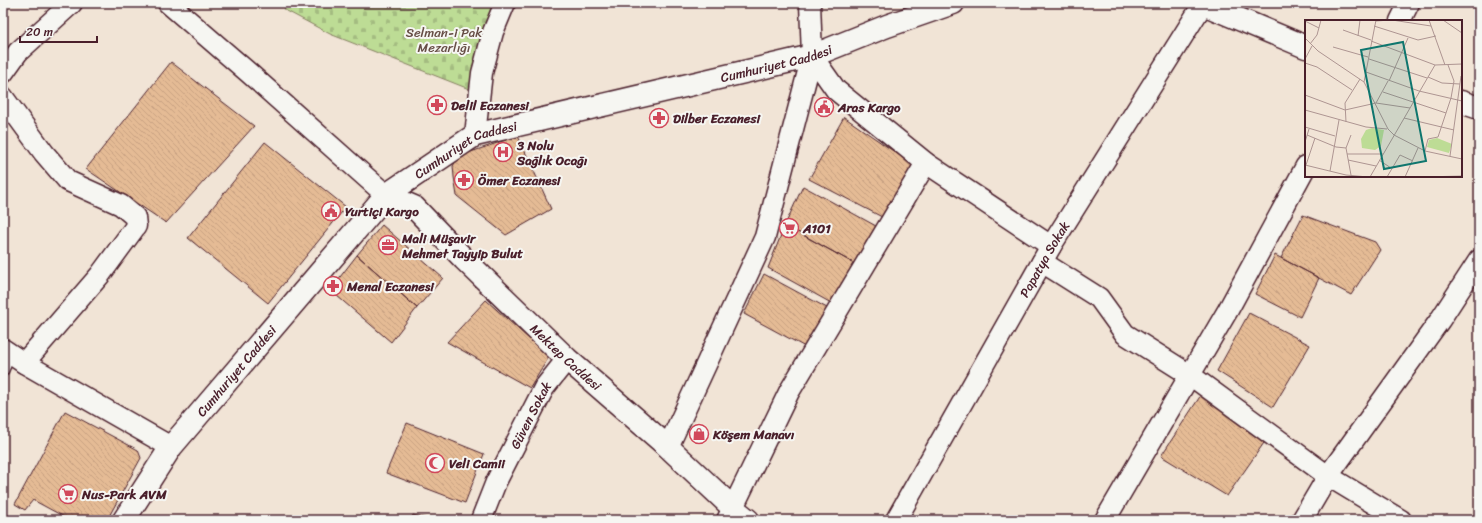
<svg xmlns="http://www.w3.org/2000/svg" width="1482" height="523" font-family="Sriracha,sans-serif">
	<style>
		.cemetery { fill: url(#cemetery-stones); stroke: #847e60 }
		.building { fill: url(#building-back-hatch); stroke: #4a1f2b }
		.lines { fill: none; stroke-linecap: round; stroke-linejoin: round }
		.lane-casing { stroke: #4a1f2b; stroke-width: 13 }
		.street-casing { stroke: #4a1f2b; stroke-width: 23 }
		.secondary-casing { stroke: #4a1f2b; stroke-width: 25 }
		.lane { stroke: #f6f6f2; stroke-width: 10 }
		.street { stroke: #f6f6f2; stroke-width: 20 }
		.secondary { stroke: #f6f6f2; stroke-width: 22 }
		.labels { text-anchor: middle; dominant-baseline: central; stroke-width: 4; stroke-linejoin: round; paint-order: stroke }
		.park-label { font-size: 13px; fill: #674e46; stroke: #f6f6f2 }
		.street-label { font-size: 13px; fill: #4a1f2b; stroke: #f6f6f2 }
		.poi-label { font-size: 13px; font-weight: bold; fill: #4a1f2b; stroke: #f6f6f2; text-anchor: start }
		.inset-road { fill: none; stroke: #ae9592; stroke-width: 1 }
		.view { fill: #0f766e; fill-opacity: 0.15; stroke: #0f766e; stroke-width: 2 }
		.inset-edge { fill: none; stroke: #4a1f2b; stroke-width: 2 }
	</style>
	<defs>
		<pattern id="cemetery-stones" width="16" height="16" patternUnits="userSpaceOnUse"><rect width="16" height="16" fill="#bddc95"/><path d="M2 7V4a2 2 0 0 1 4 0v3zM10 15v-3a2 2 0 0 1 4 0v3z" fill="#a4bc81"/></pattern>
		<pattern id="building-back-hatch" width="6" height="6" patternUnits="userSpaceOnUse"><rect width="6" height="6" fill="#e5bb95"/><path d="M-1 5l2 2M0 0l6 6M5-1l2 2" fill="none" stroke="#c6a081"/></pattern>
	</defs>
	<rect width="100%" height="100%" fill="#f1e4d6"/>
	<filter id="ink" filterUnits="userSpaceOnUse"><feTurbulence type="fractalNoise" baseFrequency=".025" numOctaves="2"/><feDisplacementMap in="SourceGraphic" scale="8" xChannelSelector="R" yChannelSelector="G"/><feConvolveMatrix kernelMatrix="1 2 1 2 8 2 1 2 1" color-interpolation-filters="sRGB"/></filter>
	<g filter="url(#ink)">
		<path class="cemetery" d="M284,3H493L485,26L469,89L330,34L285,10Z"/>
		<path class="building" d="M171,62L254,126L166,223L86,169Z
			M844,117L915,166L882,217L809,179Z
			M518,136L551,209L506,235L457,196L454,177L453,166L459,156Z
			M265,142L346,207L268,303L188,238Z
			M803,186L876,226L855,264L785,225Z
			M1303,215L1375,242L1380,250L1351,295L1281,258Z
			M382,225L443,278L417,308L357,255Z
			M785,225L855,264L833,304L768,268Z
			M357,255L417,308L391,342L330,290Z
			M1275,255L1319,278L1300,317L1255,294Z
			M764,274L827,308L807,348L744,314Z
			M486,300L549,357L530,388L447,342Z
			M1249,313L1310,345L1273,407L1217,371Z
			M1201,395L1266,440L1227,496L1161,456Z
			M65,411L138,450L141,458L107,520H70L33,500L25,510L15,504Z
			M407,423L484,454L465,503L386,473Z
			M413,515L431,520H411Z"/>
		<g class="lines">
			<g class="lane-casing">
				<path id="lane" d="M3,371L10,355"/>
			</g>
			<g class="street-casing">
				<g id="street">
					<path d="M168,3L249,73L386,195"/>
					<path d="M1400,21L1409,3"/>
					<path d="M812,56L836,90L926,163L1051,246"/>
					<path d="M3,73L18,52L72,3"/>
					<path d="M3,97L44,153L68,181L121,205L135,217L136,226L100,275L24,363"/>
					<path d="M475,135L482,73L493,32L505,3"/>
					<path d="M1042,262L1099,298L1125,334L1190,375L1328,476L1401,520"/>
					<path d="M3,349L24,363L171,447"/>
					<path d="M668,447L765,237L812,56L810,3"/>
					<path id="s1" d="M481,520L496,482L544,388L567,359"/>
					<path d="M727,520L789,392L926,163"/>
					<path id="s2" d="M896,520L1051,246L1203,4"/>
					<path d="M1105,520L1228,310L1306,166"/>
					<path d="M1302,520L1328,476L1440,320L1479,260"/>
				</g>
			</g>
			<g class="secondary-casing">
				<g id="secondary">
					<path d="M1201,3L1306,47"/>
					<path d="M1461,102L1479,108"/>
					<path id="s3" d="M386,195L414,207L464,259L567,359L668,447L734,509L748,520"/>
					<path id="s4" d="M124,520L171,447L386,195L475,135L812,56L887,26L953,3"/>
				</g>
			</g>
			<use href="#lane" class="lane"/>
			<use href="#street" class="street"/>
			<use href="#secondary" class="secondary"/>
		</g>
	</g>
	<defs>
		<g id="pharmacy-ring" transform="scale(1)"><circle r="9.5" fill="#f6f6f2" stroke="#d1495b" stroke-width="1.5"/><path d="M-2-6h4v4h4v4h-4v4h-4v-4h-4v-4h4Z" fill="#d1495b"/></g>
		<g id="civic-ring" transform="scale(1)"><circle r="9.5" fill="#f6f6f2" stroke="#d1495b" stroke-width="1.5"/><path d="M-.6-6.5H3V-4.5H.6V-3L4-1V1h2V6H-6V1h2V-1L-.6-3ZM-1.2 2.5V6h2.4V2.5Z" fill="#d1495b"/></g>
		<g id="hospital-ring" transform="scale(1)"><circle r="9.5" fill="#f6f6f2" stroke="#d1495b" stroke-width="1.5"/><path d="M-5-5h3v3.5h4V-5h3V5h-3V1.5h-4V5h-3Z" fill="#d1495b"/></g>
		<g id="supermarket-ring" transform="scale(1)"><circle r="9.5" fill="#f6f6f2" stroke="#d1495b" stroke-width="1.5"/><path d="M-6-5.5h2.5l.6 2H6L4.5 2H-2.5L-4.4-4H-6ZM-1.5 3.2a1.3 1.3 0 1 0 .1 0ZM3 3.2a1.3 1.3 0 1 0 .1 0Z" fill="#d1495b"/></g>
		<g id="office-ring" transform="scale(1)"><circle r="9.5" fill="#f6f6f2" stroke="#d1495b" stroke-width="1.5"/><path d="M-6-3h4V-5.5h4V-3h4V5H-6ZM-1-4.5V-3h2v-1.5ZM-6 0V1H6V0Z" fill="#d1495b"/></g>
		<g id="shop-ring" transform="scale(1)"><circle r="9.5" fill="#f6f6f2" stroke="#d1495b" stroke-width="1.5"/><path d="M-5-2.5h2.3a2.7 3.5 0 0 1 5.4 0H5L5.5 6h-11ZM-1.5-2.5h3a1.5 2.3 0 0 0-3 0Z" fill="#d1495b"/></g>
		<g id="mosque-ring" transform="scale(1)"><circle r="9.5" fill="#f6f6f2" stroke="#d1495b" stroke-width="1.5"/><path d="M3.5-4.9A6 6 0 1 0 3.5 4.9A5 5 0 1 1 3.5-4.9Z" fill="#d1495b"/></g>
	</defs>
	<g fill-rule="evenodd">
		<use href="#pharmacy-ring" x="437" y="105"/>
		<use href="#civic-ring" x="824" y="107"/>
		<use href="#pharmacy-ring" x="659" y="118"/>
		<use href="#hospital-ring" x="503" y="152"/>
		<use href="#pharmacy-ring" x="464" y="180"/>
		<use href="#civic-ring" x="331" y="211"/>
		<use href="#supermarket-ring" x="789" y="228"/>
		<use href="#office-ring" x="388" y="245"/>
		<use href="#pharmacy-ring" x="333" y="286"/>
		<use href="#shop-ring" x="699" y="434"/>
		<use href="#mosque-ring" x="435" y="463"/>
		<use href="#supermarket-ring" x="68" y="494"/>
	</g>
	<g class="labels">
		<g class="park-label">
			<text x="444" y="32">Selman-i Pak<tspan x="444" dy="15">Mezarlığı</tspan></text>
		</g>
		<g class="street-label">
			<text stroke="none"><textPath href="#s4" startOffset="835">Cumhuriyet Caddesi</textPath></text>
			<text stroke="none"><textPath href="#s4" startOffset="511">Cumhuriyet Caddesi</textPath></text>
			<text stroke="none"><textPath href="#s2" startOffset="300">Papatya Sokak</textPath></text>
			<text stroke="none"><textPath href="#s3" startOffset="244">Mektep Caddesi</textPath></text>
			<text stroke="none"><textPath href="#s4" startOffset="187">Cumhuriyet Caddesi</textPath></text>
			<text stroke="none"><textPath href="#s1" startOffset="116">Güven Sokak</textPath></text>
		</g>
		<g class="poi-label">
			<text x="451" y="105">Delil Eczanesi</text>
			<text x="838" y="107">Aras Kargo</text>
			<text x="673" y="118">Dilber Eczanesi</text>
			<text x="517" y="145">3 Nolu<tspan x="517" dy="15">Sağlık Ocağı</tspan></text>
			<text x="478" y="180">Ömer Eczanesi</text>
			<text x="345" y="211">Yurtiçi Kargo</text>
			<text x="803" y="228">A101</text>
			<text x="402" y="238">Mali Müşavir<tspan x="402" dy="15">Mehmet Tayyip Bulut</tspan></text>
			<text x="347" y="286">Menal Eczanesi</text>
			<text x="713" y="434">Köşem Manavı</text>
			<text x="449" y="463">Veli Camii</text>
			<text x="82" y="494">Nus-Park AVM</text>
		</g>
	</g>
	<g transform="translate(1305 20)">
		<rect width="157" height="157" fill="#f1e4d6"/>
		<path d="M67,108L79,110L76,126L70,130L57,128L56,119L61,110Z" fill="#bddc95"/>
		<path d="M132,118L147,124L144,133L122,127L124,120Z" fill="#bddc95"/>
		<path class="inset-road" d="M87,0L126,6M124,0L140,45M138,0L157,13M0,1L14,8M71,1L85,0M69,6L113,20L131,16M38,10L66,20M53,16L55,0M0,18L13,31L59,62L83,109L89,115L120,131L157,139M66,21L130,45L157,44M5,24L12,15L16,0M28,27L63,37M0,39L7,26M64,39L122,58M0,43L12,47L47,70M61,52L114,71L157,81M123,57L137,63L155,64M84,61L103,18M59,62L71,0M78,72L141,93M0,75L40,90L71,83L105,88M71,83L83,61M0,90L61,107L82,109M99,98L149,110M41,102L40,83L55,59M0,107L30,116M2,115L31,127L41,128M0,122L4,109M120,131L123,119L133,117L146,78L149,61L143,45M42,134H78M145,136L156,56M43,140L71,146M74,140L86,148M0,145L41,155L63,157M1,145L10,118M25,151L34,100M46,155L41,128L46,115M65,157L130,45M82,157L95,135L108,141M100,157L113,128M119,157L157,156"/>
		<path class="view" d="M98,22L121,141L79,149L56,30Z"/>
		<rect width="157" height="157" class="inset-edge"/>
	</g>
	<rect width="1482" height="523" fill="none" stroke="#f6f6f2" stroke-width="16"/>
	<rect x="8" y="8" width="1466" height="507" fill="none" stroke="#4a1f2b" stroke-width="1.5" filter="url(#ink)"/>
	<path d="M20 36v6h77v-6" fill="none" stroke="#4a1f2b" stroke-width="2"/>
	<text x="26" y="36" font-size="12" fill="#4a1f2b" stroke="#f6f6f2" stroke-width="3" paint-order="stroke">20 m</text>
</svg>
